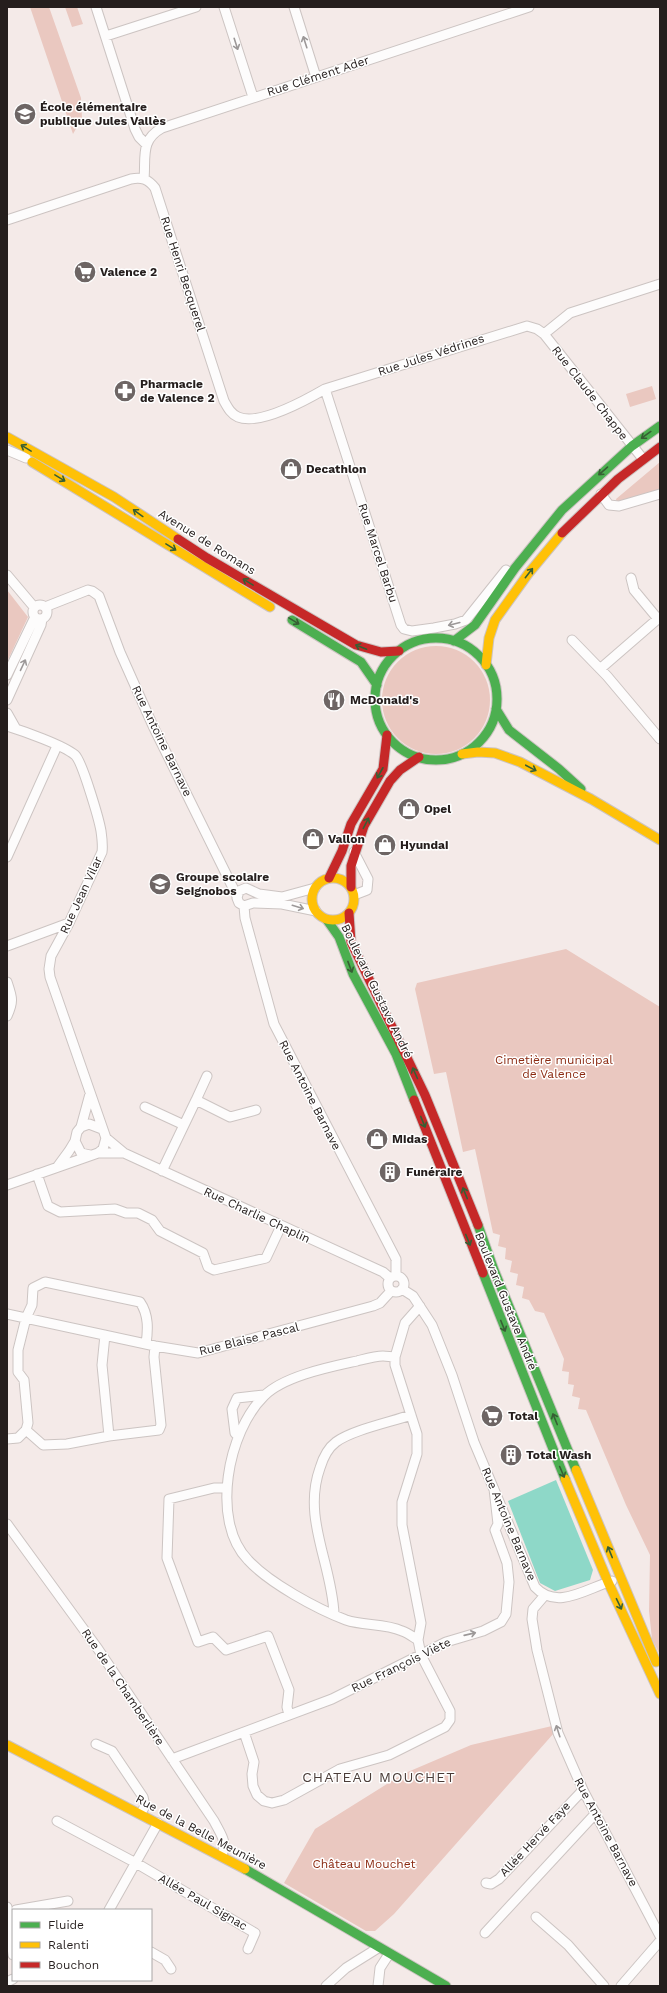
<svg xmlns="http://www.w3.org/2000/svg" width="667" height="1993" font-family="'Work Sans',sans-serif">
	<style>
		.green { fill: #eac8c0 }
		.water { fill: #8ed8c8 }
		.lines { fill: none; stroke-linecap: round; stroke-linejoin: round }
		.street-casing { stroke: #ccc4c2; stroke-width: 11 }
		.fast-casing { stroke: #ccc4c2; stroke-width: 11 }
		.slow-casing { stroke: #ccc4c2; stroke-width: 11 }
		.jam-casing { stroke: #ccc4c2; stroke-width: 11 }
		.street { stroke: #fdfcfc; stroke-width: 9 }
		.fast { stroke: #4caf50; stroke-width: 9 }
		.slow { stroke: #ffc107; stroke-width: 9 }
		.jam { stroke: #c62828; stroke-width: 9 }
		.oneway { stroke: #9c9898 }
		.oneway2 { stroke: #375f34 }
		.labels { text-anchor: middle; dominant-baseline: central; stroke-width: 3; stroke-linejoin: round; paint-order: stroke }
		.street-label { font-size: 12px; fill: #251e1d; stroke: #fff }
		.poi-label { font-size: 12px; font-weight: bold; fill: #251e1d; stroke: #fff; text-anchor: start }
		.park-label { font-size: 12px; fill: #8b2a11; stroke: #fff }
		.quarter-label { font-size: 14px; letter-spacing: 1px; fill: #4a3c38; stroke: #fff }
	</style>
	<rect width="100%" height="100%" fill="#f4eae8"/>
	<path class="green" d="M30,7H49L81,98L82,118L73,134Z
		M65,7H77L83,24L72,27Z
		M652,386L656,399L630,407L626,394Z
		M660,462V490L617,503L616,499Z
		M7,590L28,617L7,662Z
		M382 700a54 54 0 1 1 108 0a54 54 0 1 1-108 0Z
		M566,949L660,1007V1655L652,1639L649,1611L650,1555L626,1505L586,1410L578,1409L580,1398L572,1396L574,1385L568,1384L569,1372L562,1371L564,1359L544,1313L535,1311L529,1300L522,1298L524,1287L516,1285L518,1274L510,1272L512,1261L505,1259L506,1248L498,1246L500,1235L493,1233L475,1149L463,1152L446,1072L434,1074L415,989L417,983Z
		M552,1726L554,1733L394,1914L375,1931H366L284,1883L315,1829L403,1774L471,1745Z"/>
	<path class="water" d="M556,1480L593,1570L590,1580L555,1591L540,1583L508,1501Z"/>
	<g class="lines">
		<g class="street-casing">
			<path id="street" d="M96,7L135,129L139,137L146,144
				M224,7L253,97
				M294,7L316,77
				M106,36L196,7
				M144,179C146,157 140,140 162,128L529,7
				M7,220L131,179C142,177 148,179 155,188L224,401C228,408 231,414 238,417C260,426 306,400 325,389L527,326L537,329L544,334L643,459
				M544,334L570,313L660,284
				M325,389L401,625L404,629L412,631L434,628L455,624L466,620L506,570
				M7,450L26,458
				M601,494L609,505L619,506L660,494
				M7,575L34,607
				M631,578L634,590L658,619
				M33 612a7 7 0 1 1 14 0a7 7 0 1 1-14 0Z
				M45,607L88,590L92,591L99,596L120,652L153,726L237,896
				M572,640L607,676L660,739
				M600,669L660,617
				M7,675L35,617
				M7,700L41,625L42,619
				M7,713L16,729
				M7,726C23,731 63,745 75,755C82,761 99,819 101,831C102,838 103,845 102,852L69,923L51,956L49,969L50,977L106,1138L103,1149L98,1153L7,1185
				M354,852L368,879L367,890L354,895
				M7,857L57,746
				M315,888L282,897L259,894L246,888L239,891L237,898L239,903L244,906L253,903L282,904L316,911
				M244,906L245,918L274,1024L396,1259V1276
				M7,946L69,923
				M7,982C12,997 14,1001 7,1016
				M196,1100L207,1076
				M145,1107L184,1125
				M81,1127L89,1124L102,1129
				M106,1138L124,1153L383,1272L390,1278
				M75,1141L81,1153L90,1155
				M98,1153H124
				M58,1166L69,1151L75,1141L77,1132L81,1127L90,1094
				M162,1171L196,1100L230,1117L256,1110
				M37,1174L48,1206L60,1212L115,1209L126,1213H138L152,1220L160,1231L203,1253L208,1267L214,1270L266,1258L281,1226
				M388 1284a8 8 0 1 1 16 0a8 8 0 1 1-16 0Z
				M402,1289L413,1296L432,1325L452,1375L474,1442L535,1587C557,1611 587,1588 612,1581
				M7,1314L155,1346L198,1353L373,1306L380,1303L391,1291
				M105,1335L102,1365L109,1436L159,1430L161,1425L154,1357L155,1346
				M26,1430L43,1445L67,1444L109,1436
				M238,1436L235,1433L232,1409L237,1398L264,1395
				M7,1439L18,1438L26,1430L28,1423L24,1380L18,1372V1350L26,1318L32,1305L33,1288L45,1282L140,1302C149,1315 148,1330 146,1344
				M227,1488H214L169,1499L167,1558L198,1642L213,1637L226,1650L268,1636L289,1690L287,1707L289,1715
				M7,1524L98,1649L214,1821C220,1833 228,1842 222,1855
				M545,1595L533,1609L532,1619L537,1650L558,1733L583,1790L660,1936
				M334,1614C332,1564 302,1518 320,1468C323,1458 328,1448 336,1442C352,1430 391,1422 411,1415
				M418,1640L421,1623L402,1525V1502L417,1454V1434L395,1365V1357L405,1323L420,1306
				M244,1732L254,1762L252,1774L253,1786L257,1795L264,1801L272,1803L284,1800L340,1769L389,1755L445,1727L450,1720V1711L421,1655L418,1640C413,1637 408,1633 402,1631C385,1623 363,1626 346,1620C317,1609 269,1583 248,1560C210,1521 228,1431 264,1396C284,1376 330,1367 357,1361C365,1359 375,1356 383,1356C387,1356 391,1357 395,1357
				M96,1744L112,1751L143,1797L145,1806L141,1813
				M172,1759L332,1699L446,1642L483,1631L501,1622L506,1614L509,1582L507,1563L495,1530L498,1524L494,1489
				M57,1821L136,1863L255,1933L248,1949
				M486,1883L491,1884L499,1879L583,1790
				M7,1907L13,1955
				M16,1910L68,1901
				M109,1910L158,1823
				M536,1917L568,1945L604,1986
				M485,1933L596,1813
				M151,1952L165,1960L171,1969
				M7,1982L13,1979
				M326,1986L346,1968L378,1948
				M378,1986L380,1968L389,1954
				M621,1986L660,1941"/>
		</g>
		<g class="fast-casing">
			<path id="fast" d="M292,620L361,662L377,685
				M375 699a61 61 0 1 1 122 0a61 61 0 1 1-122 0Z
				M454,641L475,625L515,568L562,510L632,446L660,426
				M496,709L509,730L559,769L581,789
				M327,920L339,937L353,974L396,1054L414,1100
				M478,1225L494,1270L576,1470
				M483,1273L565,1479
				M245,1869L446,1986"/>
		</g>
		<g class="slow-casing">
			<path id="slow" d="M7,437L114,497L178,539
				M32,462L270,607
				M486,665L489,638L495,620L528,574L562,533
				M462,754L478,752L495,753L520,762L591,799L660,840
				M312 899a21 21 0 1 1 42 0a21 21 0 1 1-42 0Z
				M576,1470L656,1662
				M565,1479L608,1582L660,1694
				M7,1745L245,1869"/>
		</g>
		<g class="jam-casing">
			<path id="jam" d="M562,533L618,479L660,447
				M178,539L207,558L356,645L381,652L399,651
				M329,878L342,851L351,824L383,769L387,735
				M351,887V866L364,826L390,781L400,770L419,757
				M349,913L351,942L425,1095L478,1225
				M414,1100L483,1273"/>
		</g>
		<use href="#street" class="street"/>
		<use href="#fast" class="fast"/>
		<use href="#slow" class="slow"/>
		<use href="#jam" class="jam"/>
	</g>
	<defs><path id="oneway-shaft" d="M-6 0H5M1.5-3L5.5 0L1.5 3" fill="none" stroke-width="1.6" stroke-linecap="round" stroke-linejoin="round"/></defs>
	<g class="oneway">
		<use href="#oneway-shaft" transform="translate(305 42) rotate(-108)"/>
		<use href="#oneway-shaft" transform="translate(236 44) rotate(72)"/>
		<use href="#oneway-shaft" transform="translate(454 624) rotate(166)"/>
		<use href="#oneway-shaft" transform="translate(23 665) rotate(-65)"/>
		<use href="#oneway-shaft" transform="translate(298 907) rotate(17)"/>
		<use href="#oneway-shaft" transform="translate(470 1634) rotate(-13)"/>
		<use href="#oneway-shaft" transform="translate(558 1731) rotate(-108)"/>
	</g>
	<g class="oneway2">
		<use href="#oneway-shaft" transform="translate(646 435) rotate(144)"/>
		<use href="#oneway-shaft" transform="translate(26 448) rotate(-149)"/>
		<use href="#oneway-shaft" transform="translate(603 471) rotate(139)"/>
		<use href="#oneway-shaft" transform="translate(60 478) rotate(31)"/>
		<use href="#oneway-shaft" transform="translate(138 513) rotate(-144)"/>
		<use href="#oneway-shaft" transform="translate(171 547) rotate(32)"/>
		<use href="#oneway-shaft" transform="translate(529 573) rotate(-52)"/>
		<use href="#oneway-shaft" transform="translate(248 582) rotate(-149)"/>
		<use href="#oneway-shaft" transform="translate(294 621) rotate(31)"/>
		<use href="#oneway-shaft" transform="translate(361 647) rotate(-159)"/>
		<use href="#oneway-shaft" transform="translate(531 768) rotate(28)"/>
		<use href="#oneway-shaft" transform="translate(380 773) rotate(119)"/>
		<use href="#oneway-shaft" transform="translate(366 823) rotate(-63)"/>
		<use href="#oneway-shaft" transform="translate(350 967) rotate(69)"/>
		<use href="#oneway-shaft" transform="translate(415 1073) rotate(-114)"/>
		<use href="#oneway-shaft" transform="translate(423 1122) rotate(68)"/>
		<use href="#oneway-shaft" transform="translate(465 1193) rotate(-112)"/>
		<use href="#oneway-shaft" transform="translate(468 1240) rotate(68)"/>
		<use href="#oneway-shaft" transform="translate(503 1326) rotate(68)"/>
		<use href="#oneway-shaft" transform="translate(555 1419) rotate(-112)"/>
		<use href="#oneway-shaft" transform="translate(562 1472) rotate(67)"/>
		<use href="#oneway-shaft" transform="translate(610 1552) rotate(-112)"/>
		<use href="#oneway-shaft" transform="translate(619 1604) rotate(64)"/>
	</g>
	<defs>
		<g id="school-disc" transform="scale(1.15)"><circle r="9.5" fill="#6d6564" stroke="#fff"/><path d="M0-5L7-2L0 1L-7-2ZM-4 1L0 2.5L4 1V4Q0 6-4 4Z" fill="#fff"/></g>
		<g id="supermarket-disc" transform="scale(1.15)"><circle r="9.5" fill="#6d6564" stroke="#fff"/><path d="M-6-5.5h2.5l.6 2H6L4.5 2H-2.5L-4.4-4H-6ZM-1.5 3.2a1.3 1.3 0 1 0 .1 0ZM3 3.2a1.3 1.3 0 1 0 .1 0Z" fill="#fff"/></g>
		<g id="pharmacy-disc" transform="scale(1.15)"><circle r="9.5" fill="#6d6564" stroke="#fff"/><path d="M-2-6h4v4h4v4h-4v4h-4v-4h-4v-4h4Z" fill="#fff"/></g>
		<g id="shop-disc" transform="scale(1.15)"><circle r="9.5" fill="#6d6564" stroke="#fff"/><path d="M-5-2.5h2.3a2.7 3.5 0 0 1 5.4 0H5L5.5 6h-11ZM-1.5-2.5h3a1.5 2.3 0 0 0-3 0Z" fill="#fff"/></g>
		<g id="restaurant-disc" transform="scale(1.15)"><circle r="9.5" fill="#6d6564" stroke="#fff"/><path d="M-5-6h1v4h1v-4h1v4h1v-4h1v5L-1.5 .5V6h-2V.5L-5-1ZM5-6V6H3V1.5H1.5Q1.5-4 5-6Z" fill="#fff"/></g>
		<g id="building-disc" transform="scale(1.15)"><circle r="9.5" fill="#6d6564" stroke="#fff"/><path d="M-4-6H4V6H1V3H-1V6H-4ZM-2.5-4.3h1.7v1.8h-1.7ZM.8-4.3h1.7v1.8H.8ZM-2.5-1h1.7V.8h-1.7ZM.8-1h1.7V.8H.8Z" fill="#fff"/></g>
	</defs>
	<g fill-rule="evenodd">
		<use href="#school-disc" x="25" y="114"/>
		<use href="#supermarket-disc" x="85" y="272"/>
		<use href="#pharmacy-disc" x="125" y="391"/>
		<use href="#shop-disc" x="291" y="469"/>
		<use href="#restaurant-disc" x="334" y="700"/>
		<use href="#shop-disc" x="409" y="809"/>
		<use href="#shop-disc" x="313" y="839"/>
		<use href="#shop-disc" x="385" y="845"/>
		<use href="#school-disc" x="160" y="884"/>
		<use href="#shop-disc" x="377" y="1139"/>
		<use href="#building-disc" x="390" y="1172"/>
		<use href="#supermarket-disc" x="492" y="1416"/>
		<use href="#building-disc" x="511" y="1455"/>
	</g>
	<g class="labels">
		<g class="street-label">
			<text transform="translate(318 76) rotate(-18)">Rue Clément Ader</text>
			<text transform="translate(183 274) rotate(72)">Rue Henri Becquerel</text>
			<text transform="translate(431 355) rotate(-18)">Rue Jules Védrines</text>
			<text transform="translate(590 393) rotate(52)">Rue Claude Chappe</text>
			<text transform="translate(207 542) rotate(32)">Avenue de Romans</text>
			<text transform="translate(378 553) rotate(72)">Rue Marcel Barbu</text>
			<text transform="translate(162 741) rotate(64)">Rue Antoine Barnave</text>
			<text transform="translate(81 895) rotate(-65)">Rue Jean Vilar</text>
			<text transform="translate(377 991) rotate(64)">Boulevard Gustave André</text>
			<text transform="translate(310 1095) rotate(63)">Rue Antoine Barnave</text>
			<text transform="translate(257 1215) rotate(25)">Rue Charlie Chaplin</text>
			<text transform="translate(506 1301) rotate(68)">Boulevard Gustave André</text>
			<text transform="translate(249 1339) rotate(-14)">Rue Blaise Pascal</text>
			<text transform="translate(509 1524) rotate(67)">Rue Antoine Barnave</text>
			<text transform="translate(401 1665) rotate(-26)">Rue François Viète</text>
			<text transform="translate(123 1687) rotate(56)">Rue de la Chamberlière</text>
			<text transform="translate(201 1832) rotate(28)">Rue de la Belle Meunière</text>
			<text transform="translate(606 1832) rotate(62)">Rue Antoine Barnave</text>
			<text transform="translate(535 1839) rotate(-47)">Allée Hervé Faye</text>
			<text transform="translate(203 1902) rotate(30)">Allée Paul Signac</text>
		</g>
		<g class="poi-label">
			<text x="40" y="107">École élémentaire<tspan x="40" dy="14">publique Jules Vallès</tspan></text>
			<text x="100" y="272">Valence 2</text>
			<text x="140" y="384">Pharmacie<tspan x="140" dy="14">de Valence 2</tspan></text>
			<text x="306" y="469">Decathlon</text>
			<text x="350" y="700">McDonald's</text>
			<text x="424" y="809">Opel</text>
			<text x="328" y="839">Vallon</text>
			<text x="400" y="845">Hyundai</text>
			<text x="176" y="877">Groupe scolaire<tspan x="176" dy="14">Seignobos</tspan></text>
			<text x="392" y="1139">Midas</text>
			<text x="406" y="1172">Funéraire</text>
			<text x="508" y="1416">Total</text>
			<text x="526" y="1455">Total Wash</text>
		</g>
		<g class="park-label">
			<text x="554" y="1060">Cimetière municipal<tspan x="554" dy="14">de Valence</tspan></text>
			<text x="364" y="1864">Château Mouchet</text>
		</g>
		<g class="quarter-label">
			<text x="379" y="1777">CHATEAU MOUCHET</text>
		</g>
	</g>
	<rect width="667" height="1993" fill="none" stroke="#251e1d" stroke-width="16"/>
	<rect x="12" y="1909" width="140" height="72" fill="#ffffff" stroke="#a8a5a5"/>
	<rect x="20" y="1922" width="20" height="6" fill="#4caf50" stroke="#a8a5a5"/>
	<text x="48" y="1929" font-size="12" fill="#251e1d">Fluide</text>
	<rect x="20" y="1942" width="20" height="6" fill="#ffc107" stroke="#a8a5a5"/>
	<text x="48" y="1949" font-size="12" fill="#251e1d">Ralenti</text>
	<rect x="20" y="1962" width="20" height="6" fill="#c62828" stroke="#a8a5a5"/>
	<text x="48" y="1969" font-size="12" fill="#251e1d">Bouchon</text>
</svg>
